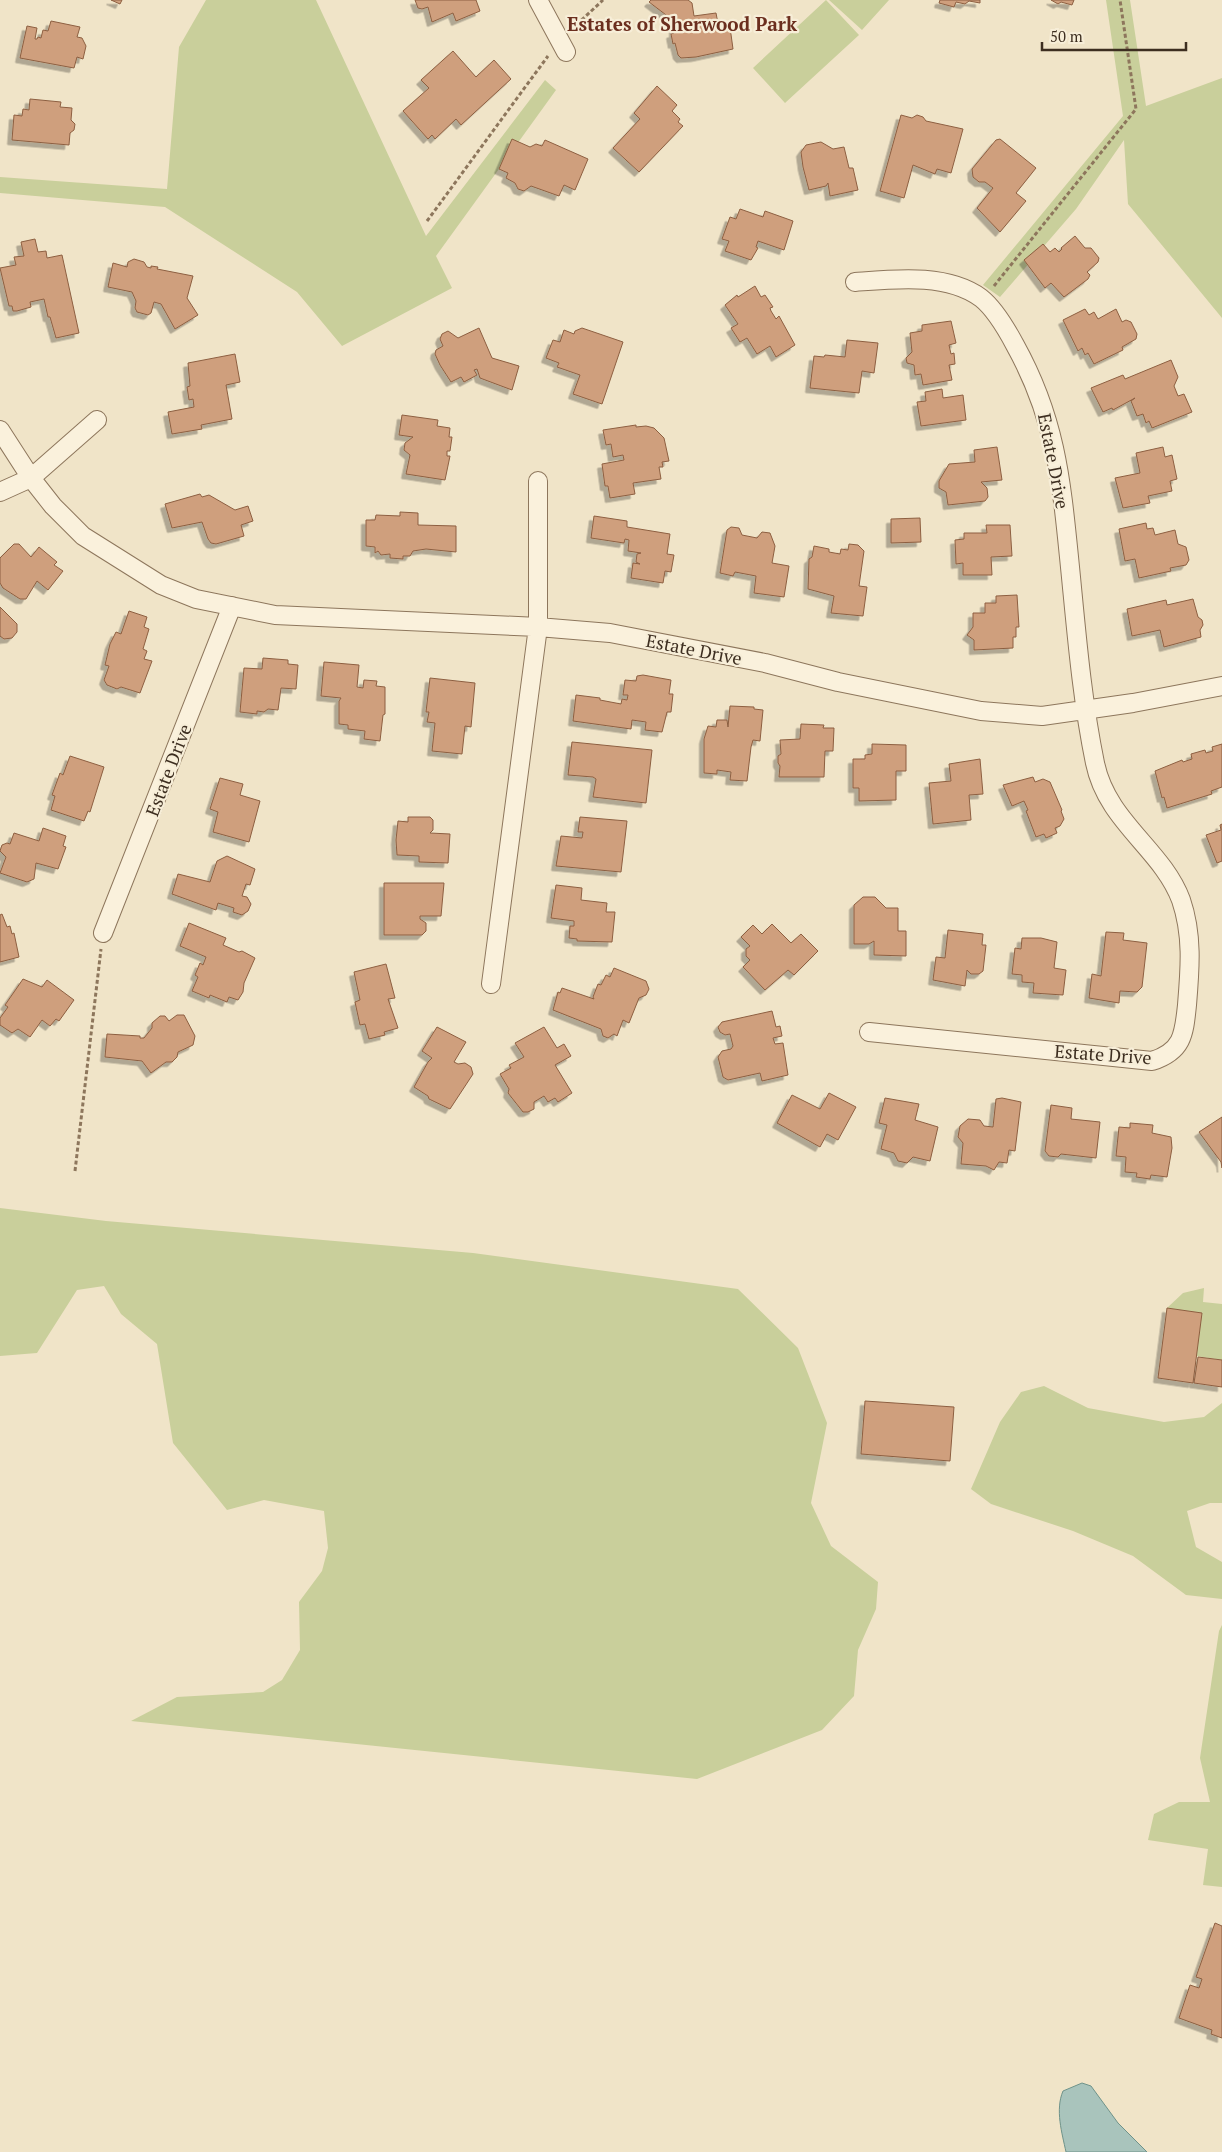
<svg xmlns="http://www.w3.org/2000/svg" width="1222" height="2152" font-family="'PT Serif',serif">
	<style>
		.green { fill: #c9cf9b }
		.water { fill: #a9c4bc; stroke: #6f938a }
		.building { fill: #cf9f7d; stroke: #8d5f41; filter: url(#shadow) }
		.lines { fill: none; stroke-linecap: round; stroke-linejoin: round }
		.minor-casing { stroke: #8d765c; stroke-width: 20 }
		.path { stroke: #8d765c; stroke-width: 3; stroke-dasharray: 4 2.5; stroke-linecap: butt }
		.minor { stroke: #faf1dc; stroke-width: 18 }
		.labels { text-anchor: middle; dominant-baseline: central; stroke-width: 4.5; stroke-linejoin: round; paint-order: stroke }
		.street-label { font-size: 18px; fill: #3d2e20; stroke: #f7eed8 }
		.neighbourhood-label { font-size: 19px; font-weight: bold; fill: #6b2e1e; stroke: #f7eed8 }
	</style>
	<defs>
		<filter id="shadow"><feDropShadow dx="-4.5" dy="4.5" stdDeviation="0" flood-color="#0004"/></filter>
	</defs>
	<rect width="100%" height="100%" fill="#f0e4c8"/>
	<path class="green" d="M206,0H316L426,236L545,80L556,90L436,256L452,288L342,346L297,292L165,207L0,193V177L167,189L179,47Z
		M826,0L859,35L785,103L753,68Z
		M829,0H889L862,30Z
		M1106,0H1130L1146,106L1222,78V318L1128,204L1124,140L1076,209L1000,297L983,285L1123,116Z
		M0,1208L106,1221L473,1253L738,1289L798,1348L827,1423L811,1503L831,1546L878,1582L876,1609L858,1650L854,1696L822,1730L697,1779L131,1721L177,1697L263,1692L282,1680L300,1650L299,1602L322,1571L328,1548L324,1511L264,1500L227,1510L173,1443L157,1344L121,1314L104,1286L77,1290L37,1353L0,1356Z
		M1204,1288L1203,1302L1222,1304V1360L1196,1356L1167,1308L1183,1293Z
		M1044,1386L1088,1408L1164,1422L1204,1417L1222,1403V1503H1210L1187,1511L1196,1547L1222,1562V1599L1186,1595L1133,1556L1073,1531L991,1504L971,1489L1000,1422L1021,1392Z
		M1222,1625V1887L1203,1885L1208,1849L1148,1840L1154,1814L1179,1802H1210L1200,1758L1219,1631Z"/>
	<path class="water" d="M1082,2083L1091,2086L1118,2123L1147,2152H1066C1062,2133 1055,2110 1063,2091Z"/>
	<path class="building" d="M111,0H122L120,4Z
		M415,0H476L480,11L456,21L453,13L432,22L428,7L422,9L418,8Z
		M651,0H688L692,3L694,16L716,13L719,29L730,27L733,49L696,57L681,58L678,55L675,43L673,44L671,34L674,33V21L649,2Z
		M940,0H980V3L969,1L965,4L956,2L954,7L939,3Z
		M1051,0H1074L1072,5L1061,2L1058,4Z
		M51,21L80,27L77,37L82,38L86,46L83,59L77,57L74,68L20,58L27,26L37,28L35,39H37L38,37L41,38L43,30L48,31Z
		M453,51L476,77L494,60L511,79L461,125L456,119L435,139L432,135L428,139L403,111L429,88L421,80Z
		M657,86L677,105L672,111L680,119L678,122L683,126L639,172L613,148L640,119L634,113Z
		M30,99L61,102L60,107L72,108L71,120L75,124L74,130L70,133L69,145L12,140L14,115L22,116L23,109L29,110Z
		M901,115L912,118L917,115L923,117L926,121L963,129L951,173L937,169L935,174L913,165L904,198L880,191Z
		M512,139L530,147L536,144L542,146L545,140L588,159L575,190L564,185L559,196L531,186L524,191L518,189L515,183L506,178L508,173L499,169Z
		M1000,139L1036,168L1016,193L1026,201L1000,232L977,208L993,188L985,182H979L973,177L972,169L996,140Z
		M821,142L833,149L844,147L849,168H853L858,190L830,196L828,183L826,186L809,190L803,167L801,152L806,145Z
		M740,209L763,217L765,211L793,221L784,250L758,241L756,247L758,248L751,260L725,251L729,241L722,239L730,217L736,219Z
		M1075,236L1085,248H1091L1099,258L1098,262L1087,272L1090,275L1088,279L1064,297L1051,283L1045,288L1024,260L1043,244L1050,252L1055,248L1059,252L1062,249L1061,248Z
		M35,239L38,252L46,251L47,258L62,255L79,333L56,338L50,317H48L44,299L30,302L31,307L17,311H13L12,306H9L0,268L16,265L14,257L24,256L21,242Z
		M134,259L144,262L147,267L151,268V266L158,267L157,269L193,276L187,298L198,315L175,329L161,304L154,302L151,313L148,315L137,312L135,308L136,301L132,292L108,287L113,263L127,267L128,262Z
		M755,286L761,297L765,295L773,307L770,308L771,311L776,319L779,316L795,345L776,357L770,346L757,354L747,338L740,342L731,328L738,324L725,305L737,295L738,297Z
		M1085,309L1089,315L1094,312L1098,319L1116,309L1122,322L1126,320L1131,322L1137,334L1136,339L1122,347L1123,350L1094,364L1088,353L1085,355L1082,348L1078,351L1063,320Z
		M951,321L956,343L949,345L951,354L954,353L955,364L949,365L952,380L923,385L921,374L915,375L914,365L907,363L906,358L912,352L910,333L922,331V325Z
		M479,328L492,358L519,366L512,390L480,378L477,369L474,370L477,375L464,382L461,377L451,382L440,365L435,354L436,350L443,346L440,339L442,334L448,331L458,338Z
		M582,328L623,342L602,404L573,394L580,375L557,367L559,363L546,358L553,340L560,342L564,330L574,334L575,331Z
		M847,340L878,343L874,373L862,371L859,393L810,388L814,356L824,357L825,355L845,357Z
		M235,354L240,382L226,385L232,419L201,425L202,429L172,434L168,412L194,407L193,399L189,400L187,387L190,386L188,363Z
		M1171,360L1178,377L1174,386L1178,396L1184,394L1192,412L1152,428L1149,421L1146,423L1143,414L1137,416L1131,401L1135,398L1113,410L1112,408L1103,412L1091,388L1123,375L1125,379Z
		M942,389L943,398L963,395L966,420L921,426L917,402L926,401L925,392Z
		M402,415L438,420L437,426L450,428L449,437H452L450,451H447V456H450L445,480L406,474L410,455L404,450L405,443L413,437L399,435Z
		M636,425V427L646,426L654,428L664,438L669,461L662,462L663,467H659L661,479L633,483L635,494L610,498L608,486H605L602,464L624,460L623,455L613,457L611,444L606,445L603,430Z
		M997,447L1002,480L981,482L987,488L988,497L985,501L948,505L946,492L939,488V481L949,464L975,462L974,450Z
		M1163,447L1165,457L1172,455L1177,479L1170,481L1172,491L1148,496L1150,503L1123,508L1115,478L1140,473L1136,453Z
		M200,494L202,497L209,495L235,510L248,506L253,521L241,525L244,536L216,544L211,543L208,539L202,522L172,528L165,504Z
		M400,512L418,513V525L456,526V552L426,549L413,551L410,556H403V559L390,558V554L381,555L378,551L375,553V547L366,546V520H375L376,515L400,516Z
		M594,516L627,521V527L670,534L667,554L674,555L671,572L665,571L663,583L631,578L633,563L640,564L636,562L637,554L641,553L628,551L629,540L625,539L624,543L591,538Z
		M920,518L921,542L891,543V519Z
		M1146,523L1147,529L1153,528L1155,535L1175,530L1178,544L1186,547L1189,560L1186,565L1170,568L1171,571L1139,578L1135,559L1125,561L1119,529Z
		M986,525H1010L1012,556L991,557L992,575H963V563L956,564L955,540L964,539V533H987Z
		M731,527L739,528L742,535L757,538L762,532L770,533L775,546L772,563L789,566L784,597L754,593L756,576L735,572L733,576L720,573L727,530Z
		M14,544H19L31,557L39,547L57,562L54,565L63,571L48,590L37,581L26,599H20L3,588L0,583V558Z
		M849,544L858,545L864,551L859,586L867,587L863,616L831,613L834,596L808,589L809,559L812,557L814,546L829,549V552L840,554L841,549L848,550Z
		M1017,595L1019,627H1016V637H1013V648L974,650V640L967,635L973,627V613H985V603H996V596Z
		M1193,599L1198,617L1202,620L1203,625L1200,630L1201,637L1164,647L1160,630L1132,636L1127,609L1166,600L1167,605Z
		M0,607L17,624V632L12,638L4,639L0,636Z
		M129,611L147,617L144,627L149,629L143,649L147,651L144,659L152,661L140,693L121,687L117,689L107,685L104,680L109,666L105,665L110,644L116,632L121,634Z
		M263,658L288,660V664L298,665L296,689L281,688L278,710L268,709L264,712L257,711V714L240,712L244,668L262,669Z
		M324,662L359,665L357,687L363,688L364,680L377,681L376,686L385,687V714L383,715L380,741L364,739L365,731L348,729V725L339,724V701L341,698L321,696Z
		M643,675L671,680L669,694H673L671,712H667L662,732L645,730L646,722L632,720L631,729L573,721L576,695L600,698V700L621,704L622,699L627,700L628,695H623L625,680L636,681L637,676Z
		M430,678L475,683L471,727L465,726L462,754L432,751L435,723L427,722L429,712H426Z
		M730,706L754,707V709L763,710L760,741L753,740L751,747L747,781L730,780L731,772L717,770V774L704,773V739L708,726L716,727L717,720H727L728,727Z
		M801,724L824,725L823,728H834L833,751H825L824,777H779L780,766L778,763V756L781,754L780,740L800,739Z
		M572,742L652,750L646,803L593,797L596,779L593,777L568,775Z
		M872,744L906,745V771H896V800L859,801V788H853V759H865V755L872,754Z
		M1222,744V787L1211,791L1212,794L1167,808L1164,797L1162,798L1155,771L1182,760L1183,762L1192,759L1191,754L1205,750L1206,753L1213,751L1212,747Z
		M70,756L104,767L90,812L88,811L84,821L51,810L55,796L52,795L60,773L63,775Z
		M980,759L983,794L969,795L971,820L933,824L929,783L951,781L949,764Z
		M1033,777L1035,782L1043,779L1050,782L1062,810L1061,811L1064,819L1060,826L1055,828L1057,833L1046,838L1044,834L1036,837L1026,811L1028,810L1024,801L1012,806L1003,785Z
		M220,778L243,784L240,795L260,801L249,842L213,832L218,812L210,809Z
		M408,817H430L433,820V830L430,833L450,834L448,863L419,862V856L397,855L396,840L398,821L408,822Z
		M580,817L627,821L621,872L556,866L561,836L582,838L583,832H578Z
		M1222,824V861L1217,863L1206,835L1221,830L1220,825Z
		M43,828L66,836L63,846L66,847L58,869L36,863L34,879L27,882L0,873L6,857L0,851L2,845L7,843L10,844L14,833L39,841Z
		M227,856L255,869L250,885L246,884L242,896L247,897L251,904L248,911L242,915L233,912L234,908L218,903L216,910L172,894L178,874L210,882L217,861Z
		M384,883H444L441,916H420V919L426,923V931L422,935H384Z
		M556,885L582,888L581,900L607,903L606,912H615L612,942L577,941V939L569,938L570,926H574V921L551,918Z
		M863,897H875L886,908H898V931H906V956L874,955V941L869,944H854V905Z
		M2,914L7,927L10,926L12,934L14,933L19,957L0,962V915Z
		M189,923L226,938L223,945L239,952L242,951L255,958L244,983L243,992L238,1000L229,997L227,1002L210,995L209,998L192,991L198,977L195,975L200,963L203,965L206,957L180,946Z
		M772,924L791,943L801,934L818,951L794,975L788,970L765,990L743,967L750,960L746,956V949L750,946L741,937L753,925L762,934Z
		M948,930L983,934L982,945H986L983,971L979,974H971L967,970L965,986L933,980L936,957L945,958Z
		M1106,932L1124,933L1123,940L1147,943L1142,987L1137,992L1120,991L1119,1003L1089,998L1092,974L1101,976Z
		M1022,938H1041L1057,942L1054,968L1066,970L1063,995L1033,993L1034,983L1022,982V975L1012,974L1015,948L1021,949Z
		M386,964L395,998L388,999L398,1028L384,1032L385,1035L369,1039L365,1024L360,1025L355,1002L360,1000L354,972Z
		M614,968L646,981L649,989L646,995L639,998L629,1023L623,1020L617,1036L614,1034L608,1038L603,1036L601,1029L553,1010L558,992L560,993L562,988L594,999L593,997L598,984L601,985L606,975L610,977Z
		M23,979L42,987L47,980L74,1000L59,1021L56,1019L50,1026L42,1020L30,1037L18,1029L12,1033L0,1025V1018L8,1007L5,1005Z
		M772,1011L776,1027L780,1026L782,1036L773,1038L775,1044L783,1043L788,1075L762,1081L760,1073L728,1080L723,1077L718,1057L722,1051L731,1049L733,1046L730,1034L725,1035L720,1032L718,1027L722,1022Z
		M177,1015H184L195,1036L193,1045L178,1052L177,1057L172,1062H166L151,1073L142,1061L105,1057L107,1034L140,1036V1038H144L152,1028V1023L160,1016H165L169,1021Z
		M437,1027L466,1042L454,1062L458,1064L465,1063L471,1067L473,1074L450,1109L429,1099L428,1096L414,1087L428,1062L432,1058L422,1051Z
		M544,1027L557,1048L564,1044L571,1056L555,1065L572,1093L558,1102L555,1098L548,1102L544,1096L534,1102V1109L528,1112H523L508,1093L509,1089L500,1074L511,1068L509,1065L524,1057L515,1043Z
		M829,1093L856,1107L838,1140L827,1134L820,1147L777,1123L792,1095L820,1109Z
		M885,1098L919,1104L915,1120L938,1127L930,1161L913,1157L907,1163L898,1161L894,1153L881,1149L887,1125L879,1123Z
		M1002,1098L1021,1102L1015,1151L1009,1150L1007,1163L999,1162L994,1170L986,1166L961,1164L963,1143L958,1137L960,1126L968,1119L980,1120L984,1126L993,1127L996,1099Z
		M1051,1105L1072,1108L1071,1119L1100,1122L1096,1158L1061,1154L1058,1157L1049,1156L1045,1151Z
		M1222,1117V1168L1221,1162L1199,1132Z
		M1130,1123L1153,1125L1152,1133L1171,1137L1172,1148L1167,1177L1151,1175L1150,1179L1136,1177L1137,1173L1125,1172L1126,1157L1116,1156L1119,1127L1130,1128Z
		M1167,1308L1202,1313L1193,1383L1158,1378Z
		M1198,1357L1222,1360V1387L1194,1383Z
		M865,1401L954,1407L950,1461L861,1454Z
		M1215,1923L1222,1926V2038L1211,2034L1212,2030L1179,2018L1190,1985L1199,1988L1202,1979L1196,1977Z"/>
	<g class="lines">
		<g class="minor-casing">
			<path id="minor" d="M538,0L566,52
				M855,282C895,279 947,273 981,298C995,309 1007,330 1015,345C1055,417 1061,477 1069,557C1076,626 1081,695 1095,763C1107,822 1162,849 1181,900C1193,935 1190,969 1187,1005C1184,1034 1183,1051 1152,1061L869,1032
				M0,430L31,478L53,506L83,536L161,585L196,599L275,615L538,627L610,633L765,663L838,682L981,711L1042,716L1133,703L1222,686
				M0,492L31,478L97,420
				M103,933L232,606
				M491,984L538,627V481"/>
		</g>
		<path class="path" d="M572,29L603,0
			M427,221L548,56
			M994,286L1136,109L1120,0
			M75,1171L101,949"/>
		<use href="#minor" class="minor"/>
	</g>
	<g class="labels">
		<g class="street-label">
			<text transform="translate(1054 461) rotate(79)">Estate Drive</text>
			<text transform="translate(694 649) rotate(11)">Estate Drive</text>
			<text transform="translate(168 770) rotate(-69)">Estate Drive</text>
			<text transform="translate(1103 1054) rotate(4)">Estate Drive</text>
		</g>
		<g class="neighbourhood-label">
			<text x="682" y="23">Estates of Sherwood Park</text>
		</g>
	</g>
	<path d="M1042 42v8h144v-8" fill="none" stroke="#3d2e20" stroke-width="2.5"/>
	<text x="1050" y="42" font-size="15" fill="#3d2e20" stroke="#f7eed8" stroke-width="4" paint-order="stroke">50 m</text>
</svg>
